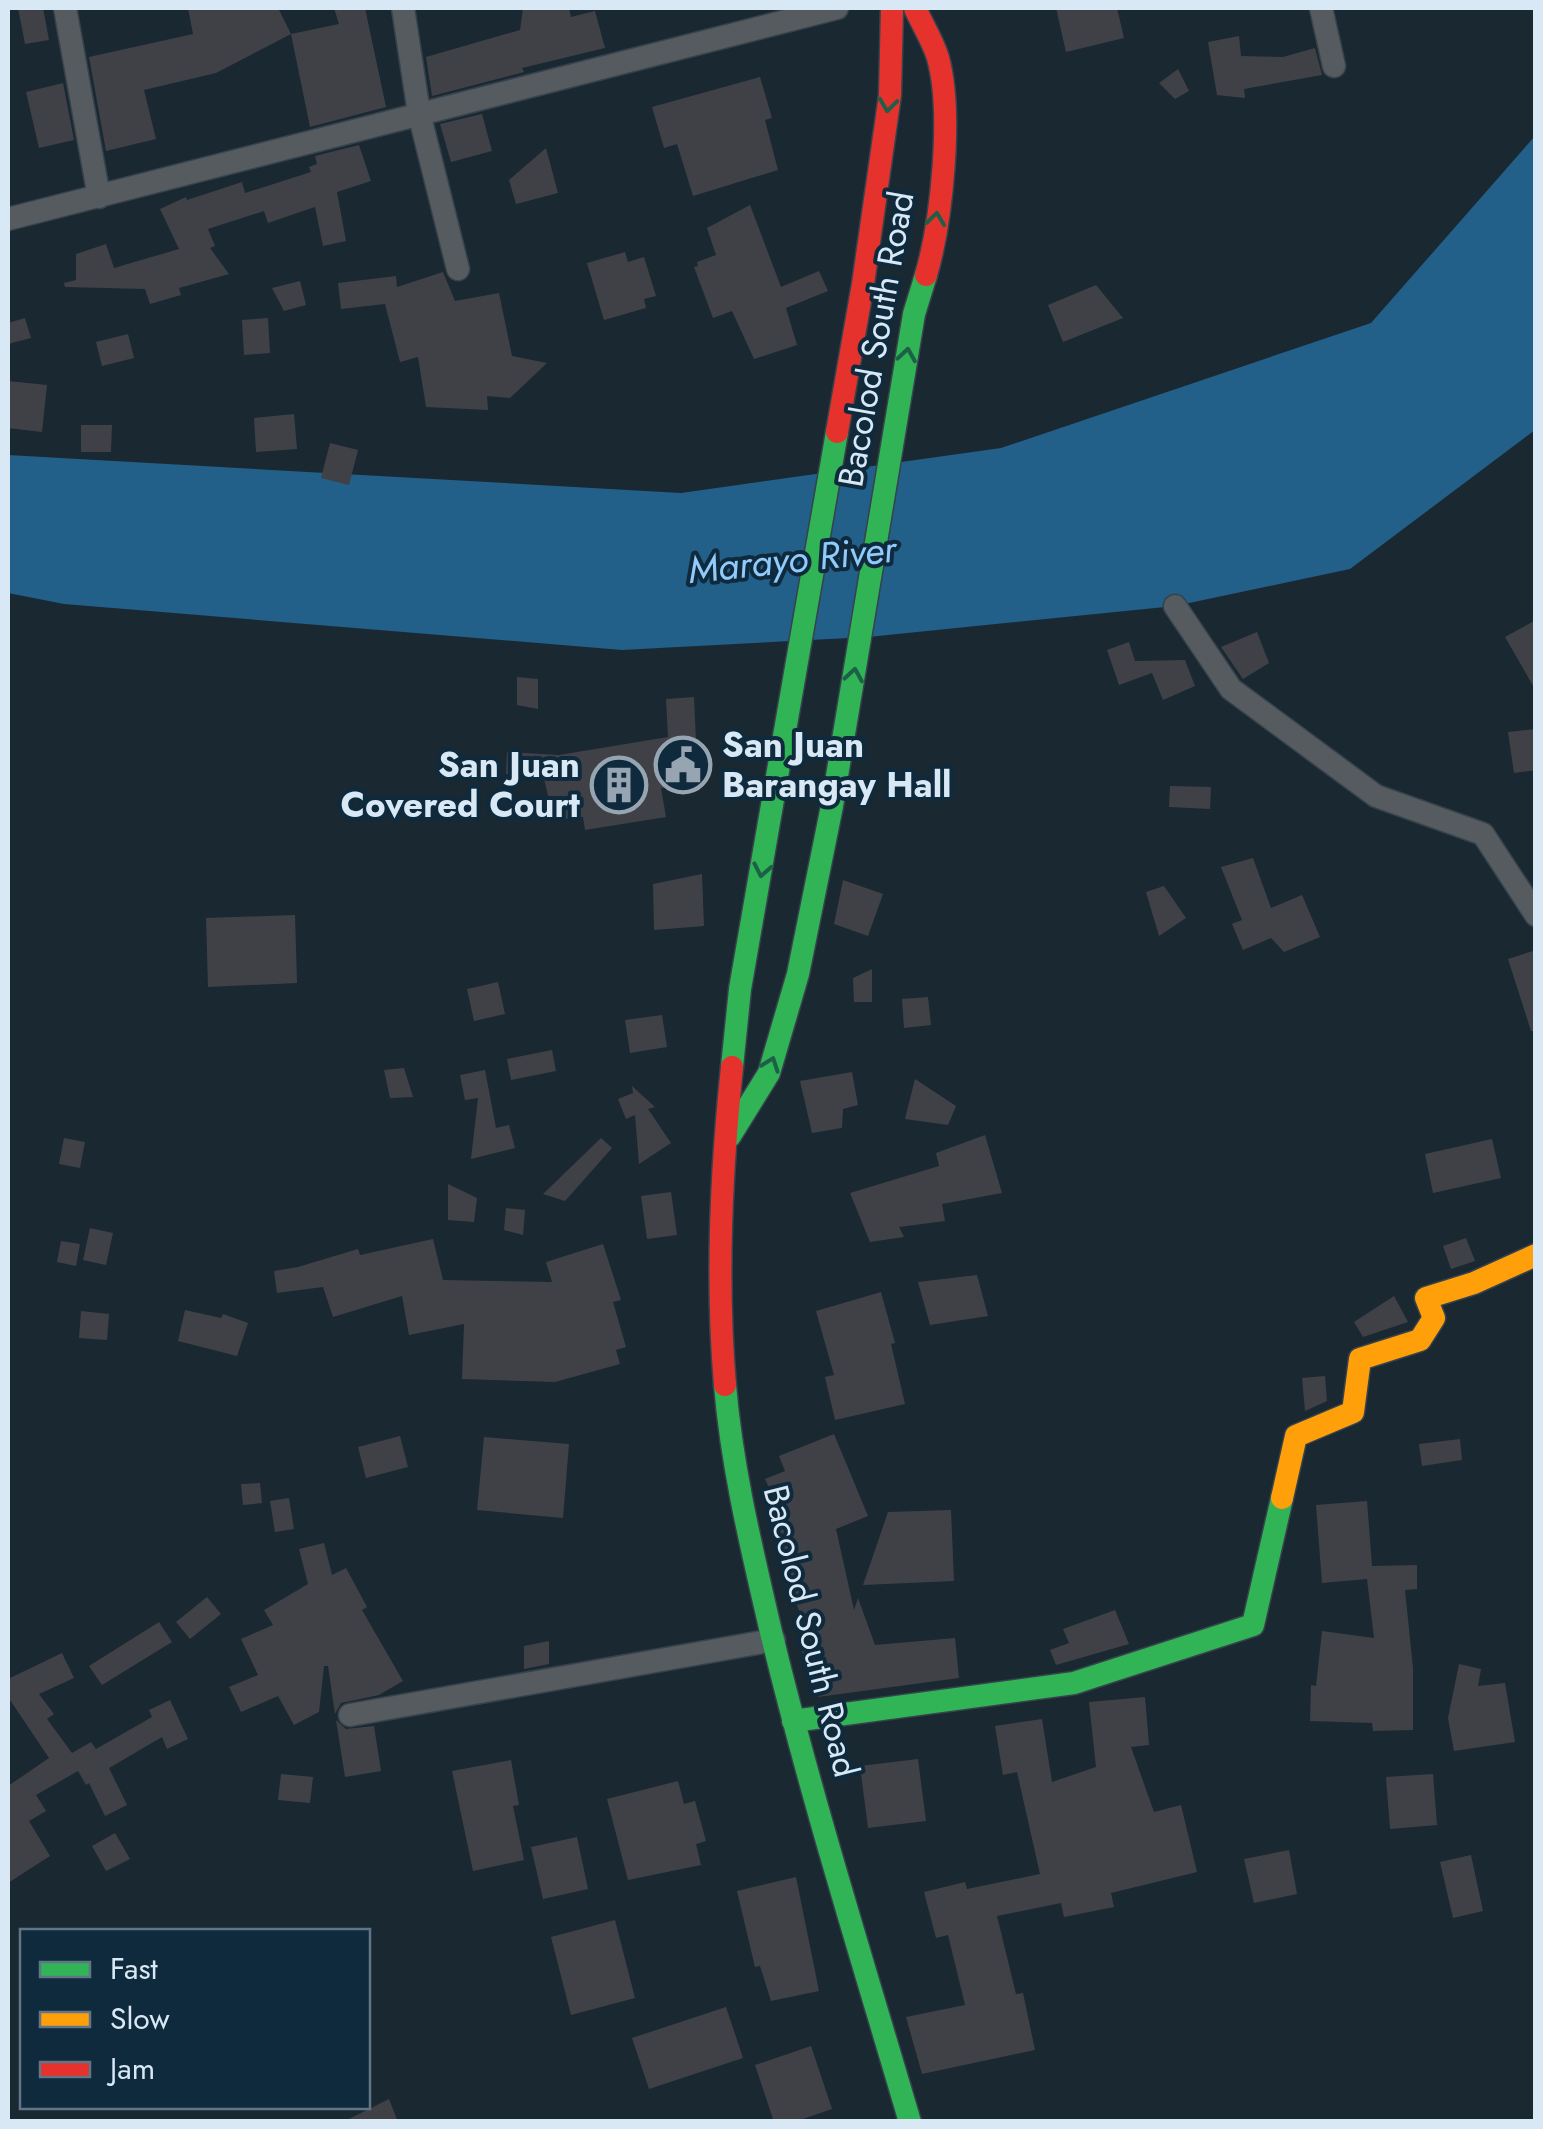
<svg xmlns="http://www.w3.org/2000/svg" width="1543" height="2129" font-family="Jost,sans-serif">
	<style>
		.water { fill: #225f89 }
		.building { fill: #404147 }
		.lines { fill: none; stroke-linecap: round; stroke-linejoin: round }
		.street-casing { stroke: #36424c; stroke-width: 25 }
		.fast-casing { stroke: #36424c; stroke-width: 25 }
		.slow-casing { stroke: #36424c; stroke-width: 25 }
		.jam-casing { stroke: #36424c; stroke-width: 25 }
		.street { stroke: #565b60; stroke-width: 22 }
		.fast { stroke: #30b455; stroke-width: 22 }
		.slow { stroke: #ff9f0a; stroke-width: 22 }
		.jam { stroke: #e5322d; stroke-width: 22 }
		.oneway { stroke: #1c6147 }
		.labels { text-anchor: middle; dominant-baseline: central; stroke-width: 8; stroke-linejoin: round; paint-order: stroke }
		.street-label { font-size: 35px; fill: #d9e8f5; stroke: #0f2a3d }
		.poi-label { font-size: 35px; font-weight: bold; fill: #d9e8f5; stroke: #0f2a3d; text-anchor: start }
		.water-label { font-size: 38px; font-style: italic; fill: #90cbfc; stroke: #0f2a3d }
	</style>
	<rect width="100%" height="100%" fill="#1a2832"/>
	<path class="water" d="M1535,136V430L1350,569L1175,606L868,637L622,650L64,604L8,593V455L681,493L1001,448L1371,323Z"/>
	<path class="building" d="M18,8H43L49,40L25,44Z
		M188,8H278L291,34L216,73L144,90L156,139L106,151L89,57L193,34Z
		M334,8H365L386,107L310,127L291,34L339,24Z
		M523,8H569L571,17L595,11L605,48L522,68L524,72L432,96L426,57L520,30Z
		M1056,8H1117L1124,38L1066,52Z
		M1239,36L1241,56L1283,57L1315,48L1322,75L1244,89L1245,98L1217,95L1208,42Z
		M1178,69L1189,91L1175,99L1159,83Z
		M760,77L772,118L765,120L778,170L693,196L677,144L664,148L652,107Z
		M63,83L74,140L39,148L26,92Z
		M482,114L492,151L451,162L440,124Z
		M359,145L371,181L337,192L346,241L323,246L315,207L268,223L264,211L208,229L215,246L210,248L229,274L179,288L181,295L150,304L145,289L65,287L64,283L76,280V254L106,244L114,268L179,249L160,209L186,197L187,200L242,182L245,193L311,172L309,167L317,164L315,156Z
		M546,148L558,193L516,204L509,180Z
		M750,205L781,287L819,271L828,291L786,308L797,345L754,359L732,311L713,318L694,267L698,266L697,262L716,255L707,228Z
		M625,252L628,262L644,257L656,296L644,299L646,308L604,320L587,263Z
		M443,272L455,301L499,293L512,356L547,363L510,398L487,396L488,410L426,407L418,357L400,362L385,304L341,309L338,283L396,276L397,287Z
		M300,281L306,305L284,311L272,288Z
		M1096,285L1123,318L1063,342L1048,305Z
		M25,318L31,338L8,344V323Z
		M268,318L270,353L244,355L242,320Z
		M128,334L134,358L102,366L96,342Z
		M8,381L47,385L42,432L8,428Z
		M294,414L297,449L256,452L254,418Z
		M81,425H112L111,452H81Z
		M330,443L358,450L349,485L321,478Z
		M1536,620V691L1505,637Z
		M1257,632L1269,663L1243,679L1221,647Z
		M1129,642L1135,661L1185,660L1195,686L1163,700L1152,673L1119,685L1107,650Z
		M517,677L538,679V709L517,705Z
		M694,697L698,785L661,788L666,817L585,830L583,817L554,820L543,775L506,774L507,752L559,755L668,737L666,699Z
		M1536,729V770L1514,773L1508,732Z
		M1170,786L1211,787L1210,809L1169,807Z
		M1253,858L1271,908L1302,895L1320,937L1284,952L1271,938L1243,950L1232,924L1242,920L1221,867Z
		M702,874L704,926L654,930L653,884Z
		M843,880L883,894L868,936L834,924Z
		M1164,886L1186,918L1159,936L1146,892Z
		M295,915L297,983L208,987L206,918Z
		M1536,950V1031H1531L1508,959Z
		M872,969V1002H854L853,978Z
		M498,982L505,1014L474,1021L467,989Z
		M928,997L931,1025L904,1028L902,999Z
		M662,1015L667,1047L630,1053L625,1020Z
		M552,1050L556,1071L511,1080L507,1059Z
		M404,1068L413,1097L390,1098L384,1070Z
		M485,1070L496,1128L509,1125L515,1148L471,1159L478,1098L465,1100L460,1075Z
		M852,1072L858,1105L843,1109L842,1128L812,1133L800,1081Z
		M915,1079L956,1106L948,1125L905,1119Z
		M632,1086L655,1107L648,1109L671,1143L639,1164L635,1115L626,1119L618,1099L633,1093Z
		M985,1135L1002,1193L942,1204L945,1221L899,1227L904,1237L870,1242L850,1193L939,1166L936,1153Z
		M64,1138L85,1142L80,1168L59,1164Z
		M601,1138L612,1148L565,1201L543,1194Z
		M1492,1139L1501,1178L1433,1193L1425,1154Z
		M448,1184L477,1198L474,1222L448,1220Z
		M671,1192L677,1235L647,1239L641,1196Z
		M506,1208L525,1210L523,1235L504,1230Z
		M90,1228L113,1233L106,1265L83,1260Z
		M1466,1238L1475,1261L1451,1269L1443,1246Z
		M433,1239L443,1280L552,1282L546,1262L603,1244L621,1300L613,1302L626,1347L616,1350L620,1364L555,1382L462,1379L464,1324L409,1335L402,1296L333,1317L323,1287L277,1293L274,1271L298,1267L358,1249L360,1255Z
		M61,1241L80,1244L76,1266L57,1262Z
		M977,1275L988,1316L930,1325L918,1282Z
		M881,1292L895,1343L891,1344L905,1404L835,1420L825,1377L834,1375L816,1311Z
		M1394,1296L1408,1322L1363,1337L1354,1322Z
		M185,1310L221,1318L223,1314L248,1323L237,1356L178,1341Z
		M81,1311L109,1314L107,1340L79,1338Z
		M1325,1376L1327,1401L1305,1411L1302,1378Z
		M834,1434L868,1516L836,1529L854,1610L858,1598L875,1645L955,1638L959,1678L818,1697L809,1681L802,1651L814,1650L794,1597L785,1552L780,1554L772,1523L783,1520L765,1479L785,1471L779,1456Z
		M400,1436L408,1467L366,1478L358,1447Z
		M484,1437L569,1444L563,1518L477,1510Z
		M1460,1439L1462,1460L1422,1466L1419,1444Z
		M260,1483L262,1503L243,1505L241,1484Z
		M289,1498L294,1529L275,1532L270,1501Z
		M1367,1501L1372,1566L1417,1565V1589L1405,1590L1413,1668V1730L1373,1731L1372,1723L1310,1721L1311,1685L1316,1686L1322,1631L1374,1638L1367,1579L1322,1583L1316,1505Z
		M951,1510L954,1581L863,1585L888,1512Z
		M324,1543L332,1575L346,1568L367,1607L362,1610L403,1681L379,1695L341,1703L335,1714L328,1666H324L319,1712L294,1725L278,1696L241,1712L229,1687L258,1675L241,1639L273,1625L264,1610L308,1584L299,1549Z
		M207,1597L221,1614L190,1639L176,1622Z
		M1115,1610L1129,1644L1056,1665L1050,1650L1069,1643L1063,1629Z
		M159,1622L172,1642L102,1685L89,1666Z
		M549,1641V1664L524,1669V1646Z
		M62,1653L74,1678L39,1694L54,1714L47,1719L72,1753L91,1742L96,1749L152,1717L149,1710L170,1700L188,1739L167,1749L162,1737L109,1768L127,1805L105,1816L89,1783L86,1785L78,1771L36,1795L46,1811L29,1821L50,1856L8,1883V1786L49,1758L8,1697V1679Z
		M1459,1664L1481,1669L1478,1686L1505,1683L1515,1742L1454,1751L1448,1718Z
		M1145,1697L1149,1745L1131,1747L1154,1812L1181,1805L1197,1872L1111,1893L1114,1907L1064,1917L1061,1903L997,1916L1016,1994L1023,1993L1035,2050L922,2074L906,2017L965,2005L948,1935L936,1938L924,1892L965,1882L967,1889L1040,1874L1017,1772L1003,1775L995,1726L1042,1719L1052,1782L1096,1767L1089,1702Z
		M336,1720L346,1729L374,1726L381,1771L345,1777Z
		M918,1759L926,1821L868,1828L860,1766Z
		M511,1760L519,1805L513,1806L524,1860L473,1871L452,1771Z
		M281,1774L313,1777L310,1803L278,1800Z
		M1433,1774L1437,1825L1390,1829L1386,1777Z
		M678,1781L684,1804L695,1801L706,1841L696,1844L701,1865L628,1880L607,1799Z
		M115,1833L130,1859L106,1871L92,1846Z
		M577,1837L588,1889L543,1899L531,1847Z
		M1289,1850L1297,1894L1254,1903L1244,1859Z
		M1471,1855L1483,1911L1453,1918L1440,1862Z
		M796,1877L819,1991L771,2001L760,1966L755,1967L737,1891Z
		M615,1920L635,1998L571,2015L551,1937Z
		M726,2007L743,2058L649,2089L632,2038Z
		M811,2046L832,2109L794,2122H774L755,2065Z
		M389,2099L398,2122H343Z"/>
	<g class="lines">
		<g class="street-casing">
			<path id="street" d="M65,8L99,197
				M403,8L419,113L458,269
				M1321,8L1334,66
				M8,219L837,8
				M1175,606L1231,689L1376,796L1483,834L1536,915
				M350,1715L774,1640"/>
		</g>
		<g class="fast-casing">
			<path id="fast" d="M732,1067L740,989L837,432
				M730,1136L769,1073L798,974L832,806L914,314L926,275
				M725,1385C732,1469 752,1550 771,1632C811,1797 862,1959 910,2122
				M793,1721L1074,1683L1253,1625L1282,1498"/>
		</g>
		<g class="slow-casing">
			<path id="slow" d="M1282,1498L1296,1436L1353,1412L1360,1359L1420,1340L1434,1318L1426,1298L1474,1283L1536,1255"/>
		</g>
		<g class="jam-casing">
			<path id="jam" d="M915,8C922,24 933,41 938,58C953,112 942,220 926,275
				M837,432L863,284L890,95L892,8
				M725,1385C716,1280 721,1172 732,1067"/>
		</g>
		<use href="#street" class="street"/>
		<use href="#fast" class="fast"/>
		<use href="#slow" class="slow"/>
		<use href="#jam" class="jam"/>
	</g>
	<defs><path id="oneway-chevron" d="M-2-3.5L2.5 0L-2 3.5" fill="none" stroke-width="1.6" stroke-linecap="round" stroke-linejoin="round" transform="scale(2.5)"/></defs>
	<g class="oneway">
		<use href="#oneway-chevron" transform="translate(888 105) rotate(97)"/>
		<use href="#oneway-chevron" transform="translate(936 219) rotate(-83)"/>
		<use href="#oneway-chevron" transform="translate(907 355) rotate(-81)"/>
		<use href="#oneway-chevron" transform="translate(854 675) rotate(-81)"/>
		<use href="#oneway-chevron" transform="translate(762 870) rotate(101)"/>
		<use href="#oneway-chevron" transform="translate(771 1064) rotate(-70)"/>
	</g>
	<defs>
		<g id="civic-ring" transform="scale(2.875)"><circle r="9.5" fill="#0f2a3d" stroke="#96a5b1" stroke-width="1.5"/><path d="M-.6-6.5H3V-4.5H.6V-3L4-1V1h2V6H-6V1h2V-1L-.6-3ZM-1.2 2.5V6h2.4V2.5Z" fill="#96a5b1"/></g>
		<g id="building-ring" transform="scale(2.875)"><circle r="9.5" fill="#0f2a3d" stroke="#96a5b1" stroke-width="1.5"/><path d="M-4-6H4V6H1V3H-1V6H-4ZM-2.5-4.3h1.7v1.8h-1.7ZM.8-4.3h1.7v1.8H.8ZM-2.5-1h1.7V.8h-1.7ZM.8-1h1.7V.8H.8Z" fill="#96a5b1"/></g>
	</defs>
	<g fill-rule="evenodd">
		<use href="#civic-ring" x="683" y="765"/>
		<use href="#building-ring" x="619" y="785"/>
	</g>
	<g class="labels">
		<g class="street-label">
			<text transform="translate(876 339) rotate(-80)">Bacolod South Road</text>
			<text transform="translate(811 1631) rotate(76)">Bacolod South Road</text>
		</g>
		<g class="poi-label">
			<text x="722" y="745">San Juan<tspan x="722" dy="40">Barangay Hall</tspan></text>
			<text x="580" y="765" text-anchor="end">San Juan<tspan x="580" dy="40">Covered Court</tspan></text>
		</g>
		<g class="water-label">
			<text transform="translate(792 559) rotate(-6)">Marayo River</text>
		</g>
	</g>
	<rect width="1543" height="2129" fill="none" stroke="#d9e8f5" stroke-width="20"/>
	<rect x="20" y="1929" width="350" height="180" fill="#0f2a3d" stroke="#607687" stroke-width="2.5"/>
	<rect x="40" y="1962" width="50" height="15" fill="#30b455" stroke="#607687" stroke-width="2.5"/>
	<text x="110" y="1979" font-size="30" fill="#d9e8f5">Fast</text>
	<rect x="40" y="2012" width="50" height="15" fill="#ff9f0a" stroke="#607687" stroke-width="2.5"/>
	<text x="110" y="2029" font-size="30" fill="#d9e8f5">Slow</text>
	<rect x="40" y="2062" width="50" height="15" fill="#e5322d" stroke="#607687" stroke-width="2.5"/>
	<text x="110" y="2079" font-size="30" fill="#d9e8f5">Jam</text>
</svg>
